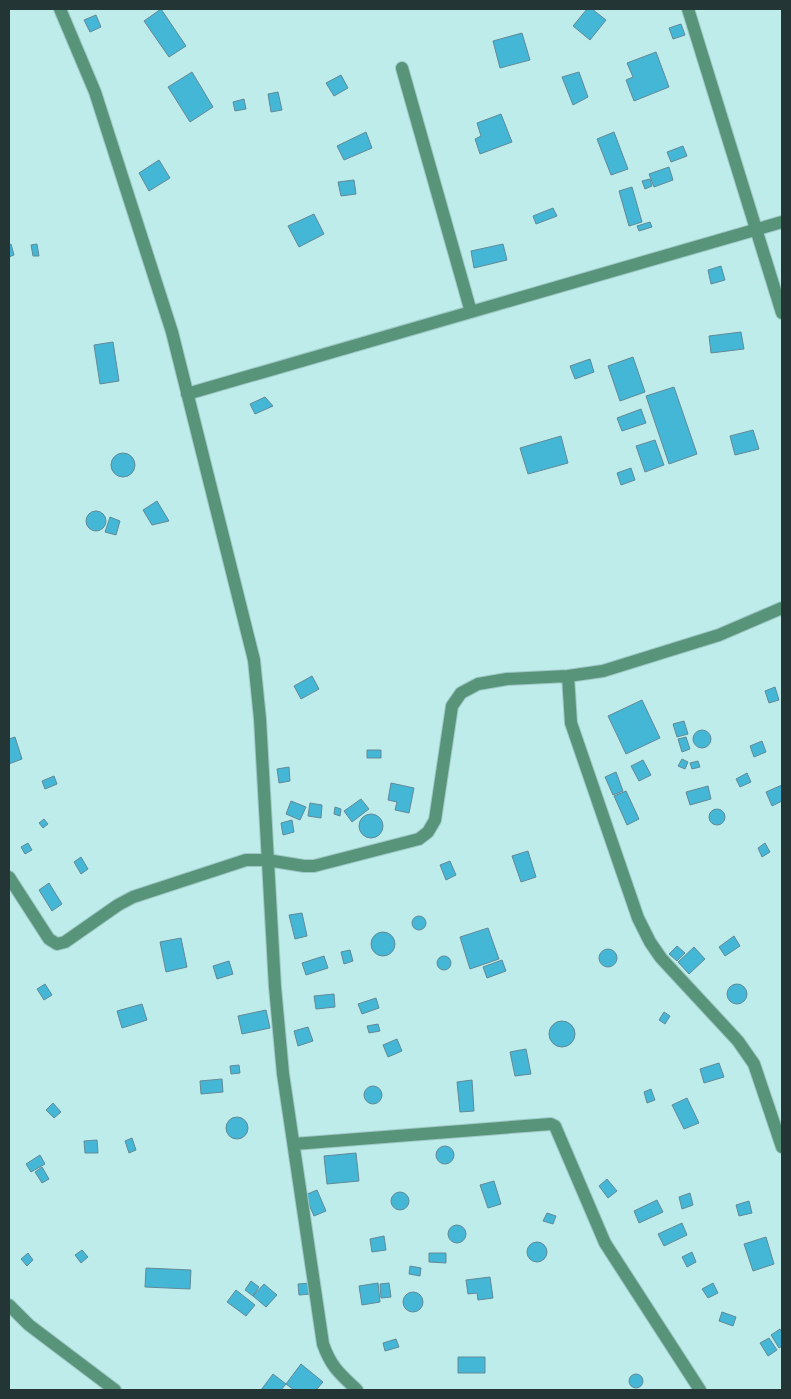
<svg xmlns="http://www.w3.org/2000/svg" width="791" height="1399" font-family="'Roboto Condensed',sans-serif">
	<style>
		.building { fill: #44b6d6; stroke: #628a98 }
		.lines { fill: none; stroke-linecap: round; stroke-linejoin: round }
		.minor-casing { stroke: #9ec8c6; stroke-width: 14 }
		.minor { stroke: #589479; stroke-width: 12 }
	</style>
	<rect width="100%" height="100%" fill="#bdecea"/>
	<path class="building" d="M161,9L186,46L169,57L144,21Z
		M587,9H592L606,20L590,40L573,26Z
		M96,15L101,27L90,32L84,20Z
		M681,24L685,35L673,39L669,28Z
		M522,33L530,60L500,68L493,41Z
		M656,52L669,87L634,101L626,80L633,77L627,63Z
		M192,72L213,107L190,122L168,87Z
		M579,72L588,97L573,105L562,77Z
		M341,75L348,88L334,96L326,83Z
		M278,92L282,110L271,112L268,94Z
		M244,99L246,109L235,111L233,102Z
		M501,114L512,142L480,154L475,139L481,136L477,123Z
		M366,132L372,148L344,160L337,146Z
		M614,132L628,169L611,175L597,139Z
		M683,146L687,156L671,162L667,152Z
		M159,160L170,178L149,191L139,173Z
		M669,167L673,180L654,187L649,174Z
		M650,179L652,186L645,189L642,181Z
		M354,180L356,194L341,196L338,182Z
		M632,187L642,222L629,226L619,191Z
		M553,208L557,216L536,224L533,216Z
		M314,214L324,234L299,247L288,226Z
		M650,222L652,227L639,231L637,226Z
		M11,244L14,255L9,257V245Z
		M37,244L39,256H33L31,245Z
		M503,244L507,260L474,268L471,251Z
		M721,266L725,280L711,284L708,270Z
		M741,332L744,349L711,353L709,336Z
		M113,342L119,381L100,384L94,345Z
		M633,357L645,392L620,401L608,366Z
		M590,359L594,372L575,379L570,366Z
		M674,387L697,454L669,464L646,396Z
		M265,397L273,406L255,414L250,404Z
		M641,409L646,423L622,431L617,418Z
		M753,430L759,449L735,455L730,436Z
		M561,436L568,463L528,474L520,448Z
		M655,440L664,465L645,472L636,446Z
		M111 465a12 12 0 1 1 24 0a12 12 0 1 1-24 0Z
		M631,468L635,480L621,485L617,473Z
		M157,501L169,521L152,525L143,510Z
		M86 521a10 10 0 1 1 20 0a10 10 0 1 1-20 0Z
		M110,517L120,521L116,535L105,532Z
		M312,676L319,689L301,699L294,686Z
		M775,687L779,700L769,703L765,691Z
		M642,700L660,738L626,754L608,716Z
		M684,721L688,734L677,737L673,724Z
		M693 739a9 9 0 1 1 18 0a9 9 0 1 1-18 0Z
		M15,737L22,759L9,764V739Z
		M686,737L690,749L682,752L678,739Z
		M762,741L766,752L754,757L750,746Z
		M367,750H381V758H367Z
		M682,759L688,762L685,769L678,766Z
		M643,760L651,775L639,781L631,766Z
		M698,761L700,767L692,769L690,763Z
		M289,767L290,781L279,783L277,769Z
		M616,772L623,791L613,795L605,777Z
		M747,773L751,782L740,787L736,779Z
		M54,776L57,784L45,789L42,781Z
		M391,783L414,788L409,813L395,810L397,802L388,800Z
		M782,785V801L772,806L766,792Z
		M708,786L711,799L690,805L686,792Z
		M626,791L639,819L627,825L614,796Z
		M361,799L369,809L352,822L344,811Z
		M291,801L306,807L300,820L286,814Z
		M310,803L322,805L321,818L308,816Z
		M335,807L341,809L340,816L334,814Z
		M709 817a8 8 0 1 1 16 0a8 8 0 1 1-16 0Z
		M359 826a12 12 0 1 1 24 0a12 12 0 1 1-24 0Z
		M44,819L48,824L43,828L39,823Z
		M292,820L294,832L283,835L281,823Z
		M28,843L32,850L25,854L21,847Z
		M765,843L770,852L762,857L758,848Z
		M528,851L536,877L521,882L512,856Z
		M81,857L88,869L81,874L74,862Z
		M450,861L456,875L446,880L440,865Z
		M49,883L62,904L52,911L39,890Z
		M302,913L307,936L295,939L289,915Z
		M412 923a7 7 0 1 1 14 0a7 7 0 1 1-14 0Z
		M488,928L499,959L470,969L460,937Z
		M371 944a12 12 0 1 1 24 0a12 12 0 1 1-24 0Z
		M734,936L740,946L725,956L719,947Z
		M181,938L187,967L166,972L160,942Z
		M677,946L685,953L677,961L669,954Z
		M694,947L705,959L689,974L678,962Z
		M599 958a9 9 0 1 1 18 0a9 9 0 1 1-18 0Z
		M350,950L353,961L344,964L341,952Z
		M324,956L328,968L306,975L302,963Z
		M437 963a7 7 0 1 1 14 0a7 7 0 1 1-14 0Z
		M502,960L506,971L487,978L483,967Z
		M229,961L233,974L217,979L213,966Z
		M45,984L52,995L44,1000L37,989Z
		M727 994a10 10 0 1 1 20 0a10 10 0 1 1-20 0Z
		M334,994L335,1007L316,1009L314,996Z
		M376,998L379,1008L362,1014L358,1004Z
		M142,1004L147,1020L122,1028L117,1011Z
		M266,1010L270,1028L242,1034L238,1016Z
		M664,1012L670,1016L665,1024L659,1020Z
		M549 1034a13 13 0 1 1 26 0a13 13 0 1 1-26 0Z
		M378,1024L380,1031L369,1033L367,1026Z
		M308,1027L313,1041L298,1046L294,1031Z
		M397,1039L402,1051L388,1057L383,1045Z
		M526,1049L531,1074L515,1076L510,1052Z
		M719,1063L724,1077L704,1083L700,1069Z
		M239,1065L240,1073L231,1074L230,1066Z
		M222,1079L223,1092L201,1094L200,1081Z
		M472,1080L474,1111L460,1112L457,1082Z
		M364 1095a9 9 0 1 1 18 0a9 9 0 1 1-18 0Z
		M651,1089L655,1100L647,1103L644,1092Z
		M687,1098L699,1123L684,1129L672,1105Z
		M53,1103L61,1112L54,1118L46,1110Z
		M226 1128a11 11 0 1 1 22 0a11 11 0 1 1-22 0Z
		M132,1138L136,1150L129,1153L125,1141Z
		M97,1140L98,1153H85L84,1141Z
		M436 1155a9 9 0 1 1 18 0a9 9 0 1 1-18 0Z
		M356,1153L359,1181L327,1184L324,1156Z
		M40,1155L45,1164L31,1172L26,1164Z
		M42,1167L49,1179L42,1183L35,1172Z
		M607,1179L617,1191L608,1198L599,1186Z
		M494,1181L501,1204L488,1208L480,1185Z
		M317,1190L326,1211L314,1216L305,1195Z
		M391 1201a9 9 0 1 1 18 0a9 9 0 1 1-18 0Z
		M690,1193L693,1205L682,1209L679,1197Z
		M657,1200L663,1212L639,1223L634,1211Z
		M749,1201L752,1213L739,1216L736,1205Z
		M547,1213L556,1216L553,1224L543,1221Z
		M682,1223L687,1235L664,1246L658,1234Z
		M448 1234a9 9 0 1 1 18 0a9 9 0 1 1-18 0Z
		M384,1236L386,1250L372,1252L370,1239Z
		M766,1237L774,1264L753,1271L744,1244Z
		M527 1252a10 10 0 1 1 20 0a10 10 0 1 1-20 0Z
		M82,1250L88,1257L81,1263L75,1255Z
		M692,1252L696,1262L687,1267L682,1257Z
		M28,1253L33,1260L27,1266L21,1259Z
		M429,1253H446V1263L429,1262Z
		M410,1266L421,1268L420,1276L409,1274Z
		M146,1268L191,1270L190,1289L145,1287Z
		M490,1277L493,1298L478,1300L477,1293L468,1294L466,1280Z
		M251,1281L259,1287L253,1296L245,1290Z
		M310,1283L311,1294L299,1295L298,1284Z
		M378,1283L380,1302L362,1305L359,1286Z
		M389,1283L391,1297L381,1298L380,1284Z
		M713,1283L718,1293L708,1298L702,1289Z
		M264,1284L277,1295L266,1307L253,1296Z
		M236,1290L255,1305L246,1316L227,1302Z
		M403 1302a10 10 0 1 1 20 0a10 10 0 1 1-20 0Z
		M722,1312L736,1317L733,1326L719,1321Z
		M780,1329L782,1332V1346L779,1348L771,1335Z
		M769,1338L777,1350L768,1356L760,1343Z
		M396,1339L399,1347L385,1351L383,1343Z
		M458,1357H485V1373H458Z
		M301,1364L323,1382L316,1390H294L286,1384Z
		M273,1374L286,1384L281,1390H261Z
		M629 1381a7 7 0 1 1 14 0a7 7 0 1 1-14 0Z"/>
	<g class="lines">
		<g class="minor-casing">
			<path id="minor" d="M60,9L95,92L172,332L254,660L260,719L275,987L283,1074L323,1344C331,1367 340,1374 357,1390
				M688,9L782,313
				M402,68L471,312
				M187,394L782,222
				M568,676L571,723L638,918L650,942L661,958L738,1041L754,1064L782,1147
				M9,877L49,939L57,944L65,942L118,905L133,897L246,860H267L304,866H314L419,839L428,832L435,820L452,706L461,693L478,684L507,679L568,676L603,671L719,635L782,608
				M294,1144L551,1124L555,1126L605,1243L700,1390
				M9,1305L29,1325L115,1390"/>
		</g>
		<use href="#minor" class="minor"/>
	</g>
	<rect width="791" height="1399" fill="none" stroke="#233635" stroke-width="20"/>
</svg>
